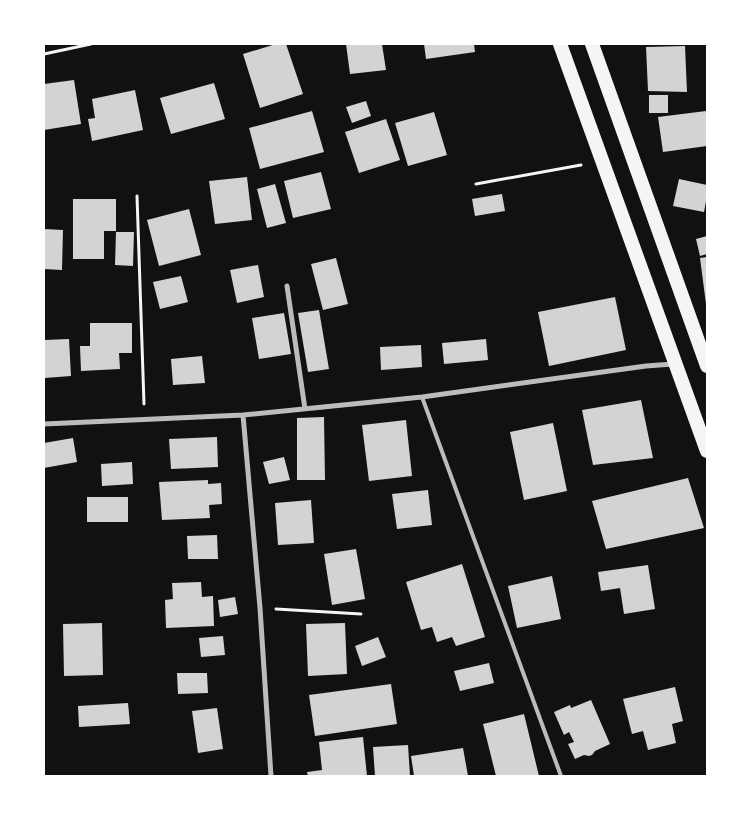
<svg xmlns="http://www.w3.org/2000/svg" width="751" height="820" font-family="'Sofia Sans Condensed',sans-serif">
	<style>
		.building { fill: #d3d3d3 }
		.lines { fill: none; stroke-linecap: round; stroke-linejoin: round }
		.path { stroke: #f5f5f5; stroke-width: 3 }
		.service { stroke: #bcbcbc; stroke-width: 4 }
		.minor { stroke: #bcbcbc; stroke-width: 5 }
		.trunk { stroke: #f5f5f5; stroke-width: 14 }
	</style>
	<rect width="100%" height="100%" fill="#111"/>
	<path class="building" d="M276,44H286L303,94L260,108L243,54Z
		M346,44H382L386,70L350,74Z
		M424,44H474L475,52L426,59Z
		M685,46L687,92L648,91L646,47Z
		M74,80L81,124L44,130V84Z
		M214,83L225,119L171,134L160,98Z
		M135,90L143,130L92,141L88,119L95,118L92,99Z
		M649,95H668V113H649Z
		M366,101L371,116L352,123L346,107Z
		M312,111L324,152L260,169L249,128Z
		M706,111L707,146L663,152L658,117Z
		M434,112L447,155L408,166L395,123Z
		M386,119L400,160L359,173L345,132Z
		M321,172L331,209L293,218L284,181Z
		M247,177L252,220L215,224L209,181Z
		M679,179L707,185V196L704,212L673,206Z
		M275,184L286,223L267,228L257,189Z
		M502,194L505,211L475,216L472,199Z
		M73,199H116V231H104V259H73Z
		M189,209L201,255L159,266L147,220Z
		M44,229L63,230L62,270L44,269Z
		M116,232H134L133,266L115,265Z
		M707,236V254L700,256L696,239Z
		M707,257V303L706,304L700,258Z
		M336,258L348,304L323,310L311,264Z
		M258,265L264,297L237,303L230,270Z
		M181,276L188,302L160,309L153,282Z
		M615,297L626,350L549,366L538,312Z
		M319,310L329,369L308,372L298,313Z
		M284,313L291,354L259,359L252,318Z
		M90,323H132V353H119L120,369L81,371L80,346H90Z
		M69,339L71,376L45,378L44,340Z
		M486,339L488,360L444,364L442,343Z
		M421,345L422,367L381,370L380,347Z
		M202,356L205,383L173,385L171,359Z
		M641,400L653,458L593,465L582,410Z
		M324,417L325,480H297V418Z
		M406,420L412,476L369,481L362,425Z
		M553,423L567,491L524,500L510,432Z
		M217,437L218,467L171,469L169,439Z
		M73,438L77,462L44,468V443Z
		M284,457L290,480L269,484L263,462Z
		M132,462L133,484L102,486L101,464Z
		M688,478L704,528L606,549L592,501Z
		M208,480V484L221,483L222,504L209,505L210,518L162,520L159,482Z
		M428,490L432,525L397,529L392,494Z
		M87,497H128V522H87Z
		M311,500L314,543L278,545L275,503Z
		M217,535L218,559H188L187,536Z
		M356,549L365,599L332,605L324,554Z
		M462,564L485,637L456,646L452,637L437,642L432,627L421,630L406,582Z
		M648,565L655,609L624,614L620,588L601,591L598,572Z
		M552,576L561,619L517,628L508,586Z
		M201,582L202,597L213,596L214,626L166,628L165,600L173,599L172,583Z
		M235,597L238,614L220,617L218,600Z
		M102,623L103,675L64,676L63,624Z
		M345,623L347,674L308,676L306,624Z
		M223,636L225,655L201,657L199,638Z
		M378,637L386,657L362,666L355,646Z
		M489,663L494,683L460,691L454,671Z
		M177,673H207L208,693L178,694Z
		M391,684L397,724L315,736L309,695Z
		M675,687L683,721L672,724L676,743L648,750L643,731L632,734L623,699Z
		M591,700L610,744L595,751L592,755L589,756L584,755L575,759L568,744L574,742L569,732L564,735L554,712L570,705L571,708Z
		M128,703L130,724L79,727L78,706Z
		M217,708L223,749L198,753L192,711Z
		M524,714L539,776H496L483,724Z
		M363,737L367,776H308L307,772L322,770L319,742Z
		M408,745L410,776H375L373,747Z
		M463,748L468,776H414L411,756Z"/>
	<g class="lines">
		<path class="path" d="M44,54L91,44
			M476,184L581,165
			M137,196L144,404
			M276,609L361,614"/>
		<path class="service" d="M422,397L561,776"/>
		<path class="minor" d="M287,286L305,409
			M243,415L260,608L271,776
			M44,424L243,415L422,397L646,366L673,364"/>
		<path class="trunk" d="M560,44L707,451
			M592,44L707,366"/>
	</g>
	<rect width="751" height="820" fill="none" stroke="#ffffff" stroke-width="90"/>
</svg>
